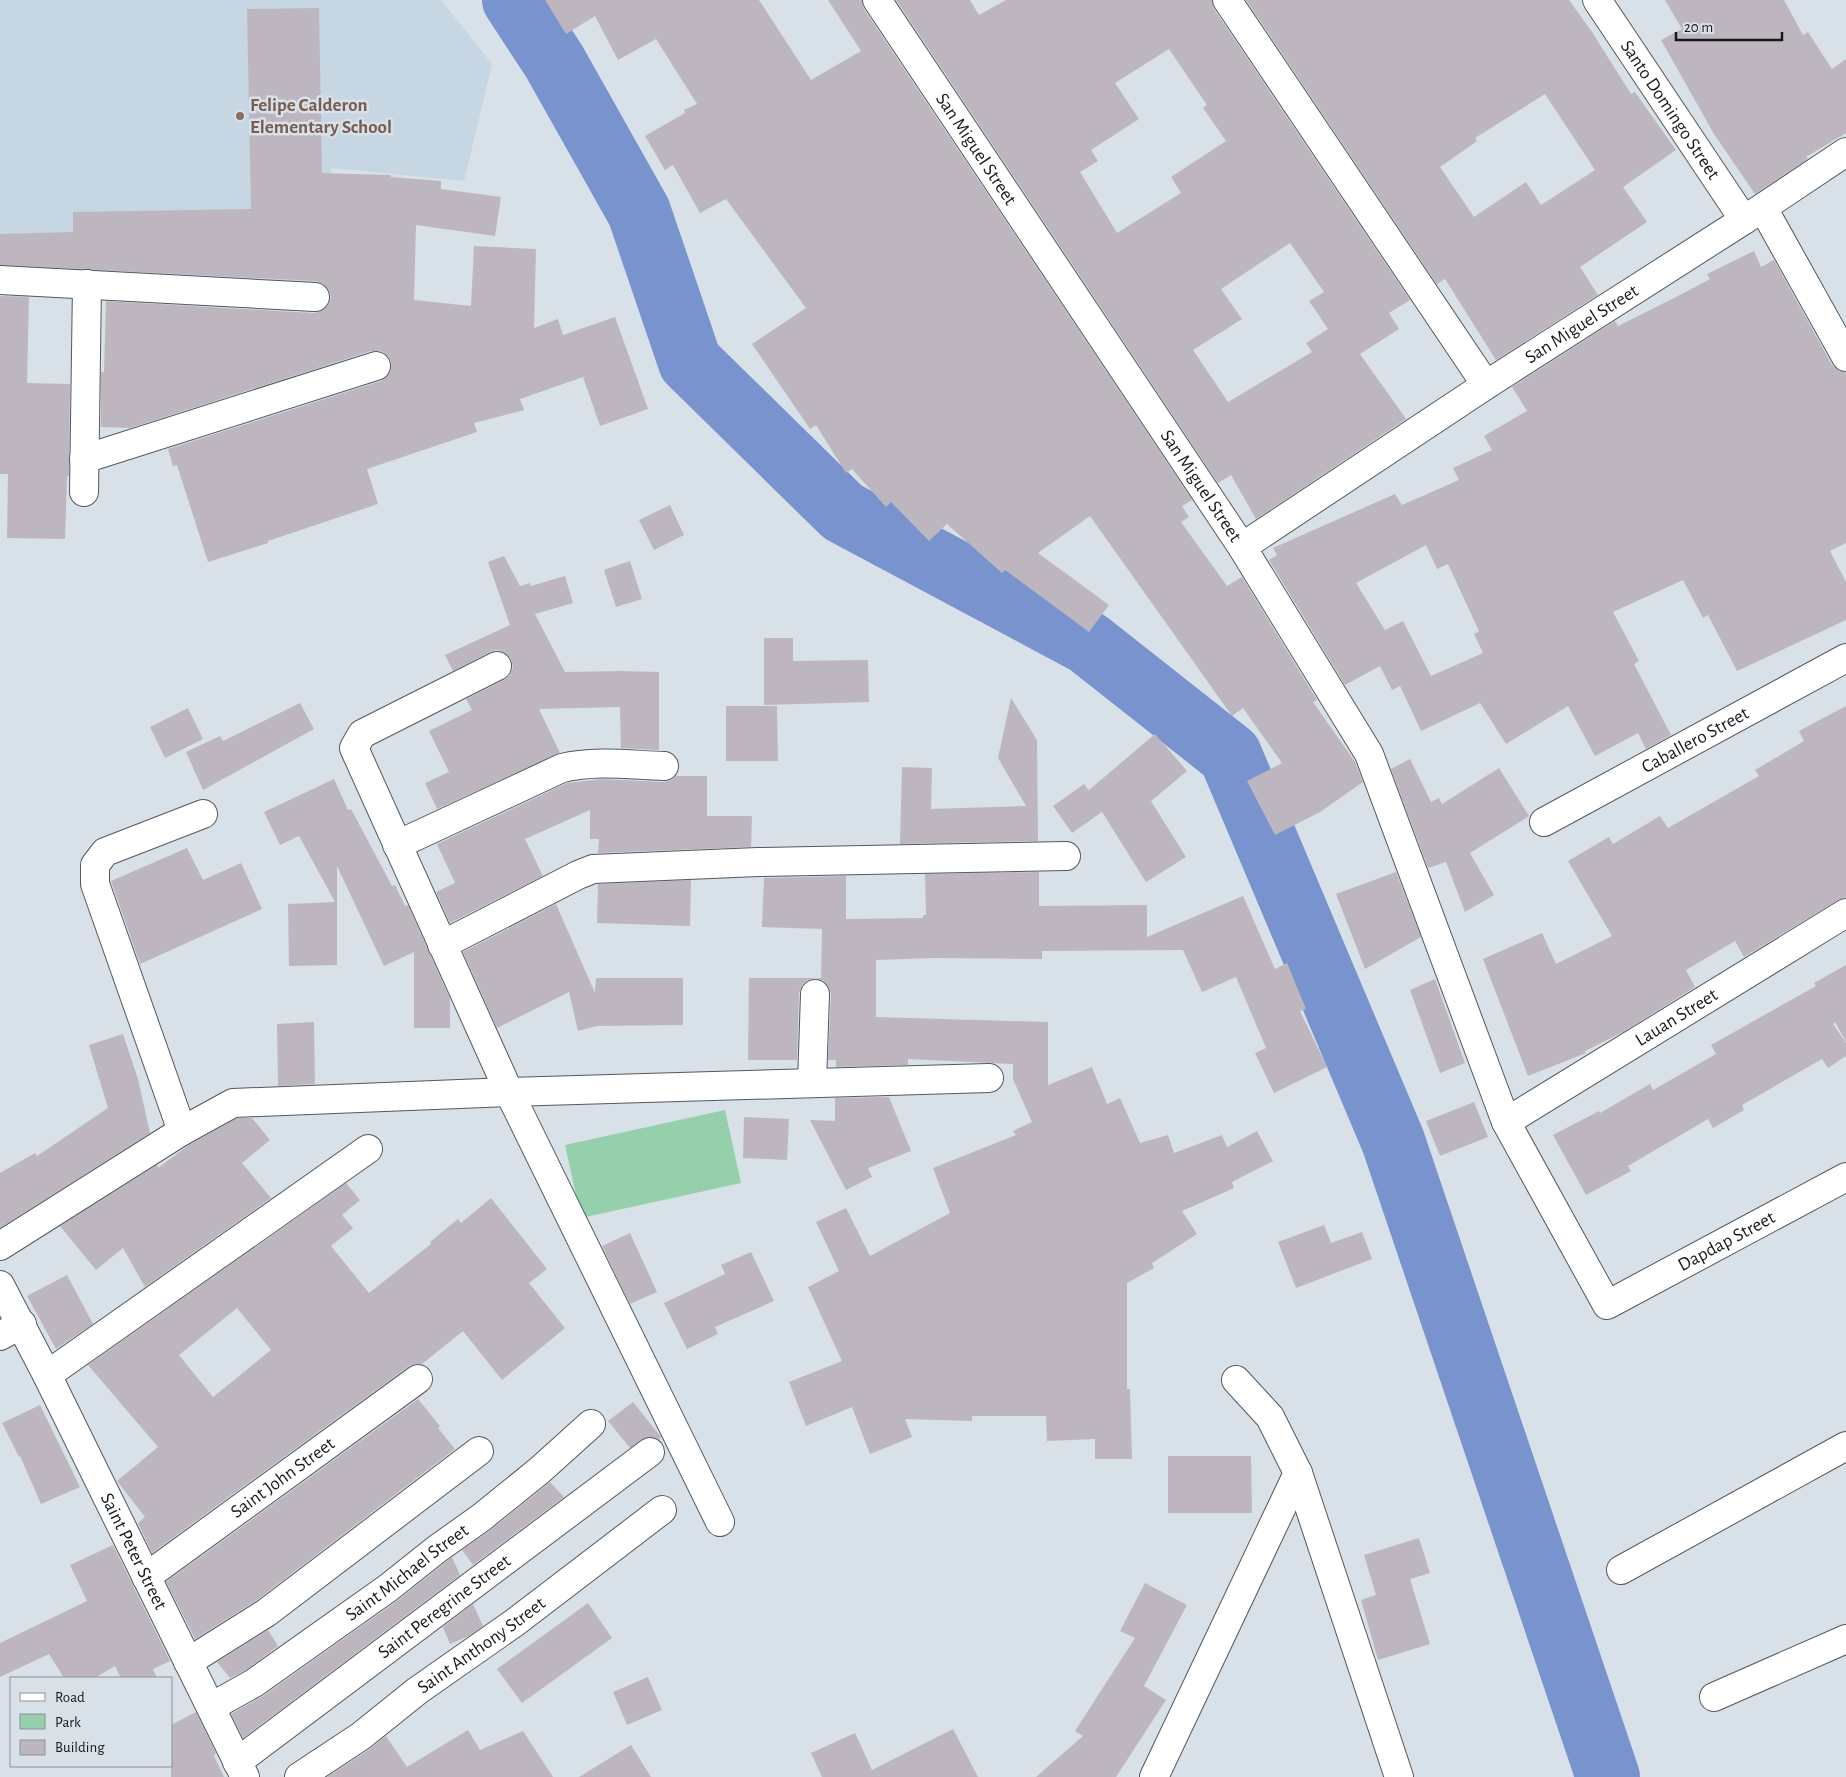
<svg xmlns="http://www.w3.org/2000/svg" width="1846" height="1777" font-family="'Alegreya Sans',sans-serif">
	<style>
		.built { fill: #c7d6e3 }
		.green { fill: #95cfab }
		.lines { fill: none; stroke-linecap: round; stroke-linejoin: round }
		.river { stroke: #7893ce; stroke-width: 64 }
		.building { fill: #beb6bf; fill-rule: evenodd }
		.minor-casing { stroke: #525960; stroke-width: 30 }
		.secondary-casing { stroke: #525960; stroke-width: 30 }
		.minor { stroke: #fff; stroke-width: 28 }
		.secondary { stroke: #fff; stroke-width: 28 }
		.education-dot { fill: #8d6e63; stroke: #d8e0e8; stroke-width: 2 }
		.labels { text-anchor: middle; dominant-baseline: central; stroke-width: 5; stroke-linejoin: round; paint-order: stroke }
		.education-label { font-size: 19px; font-weight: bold; fill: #785e54; stroke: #d8e0e8; text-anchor: start }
		.street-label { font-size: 19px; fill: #171a1d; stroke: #d8e0e8 }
	</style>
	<rect width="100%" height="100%" fill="#d8e0e8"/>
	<path class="built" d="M0,0H441L492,64L464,181L331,168V288L0,276Z"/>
	<path class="green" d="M725,1110L741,1183L581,1218L565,1145Z"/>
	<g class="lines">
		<path class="river" d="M514,0L554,61L639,212L690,362L843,512L1088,643L1230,755L1393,1141L1608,1777"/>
	</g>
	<path class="building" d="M545,0H759L811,80L861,51L828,0H862L864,9L1192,500L1182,506L1189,517L1181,522L1227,586L1242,577L1317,700L1313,702L1355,762L1363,782L1320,812L1275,835L1247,781L1282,763L1243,708L1232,716L1090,516L1038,553L1109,605L1089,632L1005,570L1002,573L947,524L929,541L891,502L886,507L852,469L846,473L816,425L810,429L752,344L806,308L726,199L700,213L673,165L665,170L645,136L685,113L684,110L697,104L656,39L618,60L595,16L566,34Z
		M896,0H970L979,15L1006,0H1212L1214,9L1410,300L1389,313L1399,329L1360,354L1406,419L1256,519L1231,475L1218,483ZM1169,49L1207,105L1203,108L1226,141L1171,177L1181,193L1117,233L1080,172L1098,161L1091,150L1139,119L1115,83ZM1290,243L1324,292L1309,301L1328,329L1306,343L1312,352L1228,402L1193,350L1242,319L1221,289Z
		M1246,0H1569L1592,32L1631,94L1635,92L1676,150L1623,187L1647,222L1580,267L1598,295L1496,360L1445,279L1437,284L1436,283ZM1545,94L1595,170L1541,205L1526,182L1474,217L1440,167L1477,141L1475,138Z
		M1665,0H1784L1803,35L1808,32L1832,69L1846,59V133L1806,157L1808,159L1755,194L1714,134L1661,40L1682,29Z
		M319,8L322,173L391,175V177L441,181V189L501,197L495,236L416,225L414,300L471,306L474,246L536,249L534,328L558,319L563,335L615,317L648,409L600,426L583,377L520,399L524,410L474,423L477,432L367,469L378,504L268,541V543L208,562L177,465L173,466L168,449L381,381L387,377L391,370V361L386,354L380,351H371L130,428L101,427V372H104L106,301L314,313L322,311L328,305L331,297L329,290L323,284L316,281L0,265V234L73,232V212L251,209L247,9Z
		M1754,251L1761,267L1774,260L1832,365L1838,370L1845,372L1846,375V543L1830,551L1846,582V620L1737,671L1708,615L1703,618L1683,580L1613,612L1639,661L1634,664L1671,735L1646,749L1638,733L1595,756L1568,706L1506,744L1480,703L1421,731L1400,686L1392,690L1380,666L1345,685L1269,560L1277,555L1273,548L1395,494L1402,505L1459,480L1453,468L1492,450L1484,436L1527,411L1512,387L1615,321L1618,326L1676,297L1710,279L1707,274ZM1426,545L1437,569L1448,564L1479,631L1474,634L1483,653L1431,676L1403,621L1385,630L1356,583Z
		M0,296L29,297L27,383L70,384L69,476H67L65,539L7,538L8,474H0Z
		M670,505L684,535L654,550L639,520Z
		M504,556L520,586L530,583L531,586L565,576L573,603L535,614L565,672L622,671L659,672V750L621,748L620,707L539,709L560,753L437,809L425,783L449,772L429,731L472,710L466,699L504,680L510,675L513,667L511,659L506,653L497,650L490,652L453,671L445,655L510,625L488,562Z
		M630,561L642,599L616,607L604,570Z
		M764,638H793V661L868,660L869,702L764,705Z
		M1011,698L1037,740L1038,841L900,844L902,767L932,768L931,809L1026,806L998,758Z
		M300,703L314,729L203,790L186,752L220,736L223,741Z
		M726,706H777L778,761H726Z
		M1846,706V897L1838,900L1744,957L1735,941L1686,970L1695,987L1623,1032L1585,1051L1586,1053L1528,1076L1483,959L1542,933L1556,964L1612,936L1568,861L1609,837L1613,844L1660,816L1668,828L1759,776L1755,770L1804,741L1799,731Z
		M188,708L203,739L165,758L150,727Z
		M1155,734L1187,771L1151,801L1186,857L1146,882L1102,812L1072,833L1053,806L1084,784L1090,792L1089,790Z
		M1410,759L1431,802L1439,798L1442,804L1499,768L1529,816L1470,853L1494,895L1465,912L1446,862L1428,868L1391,769Z
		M676,776H707V816H752L751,847L598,853L599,839H590V810L525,839L543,876L450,923L436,892L455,883L437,844L567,783L601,779L663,782L671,780Z
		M334,779L348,810L351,809L392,886L395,885L405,906L408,905L450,999V1028H414V952L384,966L337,866V965L289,966L288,904L335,902L299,836L280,845L264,812Z
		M187,848L203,880L241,863L262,909L140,964L111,881Z
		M1039,872V906L1147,905V937L1243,896L1275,969L1287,963L1306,1009L1300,1011L1327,1067L1274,1093L1255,1053L1266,1048L1236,977L1202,992L1183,950L1042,951V959L934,958L876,960V1017L1048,1022V1085L1092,1067L1107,1104L1120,1098L1140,1143L1168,1135L1174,1153L1222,1135L1227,1147L1257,1131L1273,1161L1232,1182L1234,1188L1182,1211L1197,1234L1152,1263L1154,1268L1127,1283V1389H1130L1132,1459H1095V1439L1047,1441L1046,1416H972V1421L905,1419L912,1437L870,1454L852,1407L806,1426L789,1382L842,1361L808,1287L839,1271L816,1222L846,1208L870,1256L950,1213L933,1168L1016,1135L1013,1131L1032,1122L1013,1079V1064L908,1059V1065L836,1067V1060H828L831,994L828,986L824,981L816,978L807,980L802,985L799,993L797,1060H748L749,978H821L822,929L762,927L764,878L846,876V919L923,918V915H926L925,874Z
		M1396,872L1421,937L1365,969L1336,894Z
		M691,880L690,926L597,923L598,884Z
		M556,904L595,993L596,978H683V1025L597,1026L578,1031L569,992L497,1028L463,952Z
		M1846,965V1042L1835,1022L1833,1024L1846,1043V1056L1828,1068L1822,1059L1742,1105L1744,1110L1713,1128L1708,1119L1628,1166L1631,1171L1586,1195L1553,1135L1599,1111L1600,1113L1650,1084L1653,1090L1716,1054L1711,1045L1816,986L1814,983Z
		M1435,979L1465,1063L1440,1073L1410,990Z
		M314,1022L315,1084L278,1086L277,1024Z
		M123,1034L138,1079L150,1133L0,1228V1173L35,1153L37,1156L108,1108L89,1045Z
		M889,1097L911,1151L868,1168L872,1177L846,1190L810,1120L835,1121V1098Z
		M1474,1102L1488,1137L1440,1156L1426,1121Z
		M744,1117L789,1119L787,1160L743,1158Z
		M237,1118H252L270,1140L242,1163L271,1198L145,1287L123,1248L96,1270L60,1226L157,1165L158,1168L190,1144Z
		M346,1183L360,1200L342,1215L353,1228L331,1246L369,1293L431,1244L430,1242L458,1219L461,1223L491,1198L547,1269L529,1283L565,1328L502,1380L463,1331L422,1364H416L409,1366L152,1553L138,1523L145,1517L117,1481L158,1447L88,1365ZM237,1308L271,1350L213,1397L179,1355Z
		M1324,1225L1331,1243L1362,1232L1372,1259L1296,1288L1278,1242Z
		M630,1233L657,1292L630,1304L602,1246Z
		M751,1252L774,1301L715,1327L718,1334L687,1349L664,1303L725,1274L721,1265Z
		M67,1275L93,1324L56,1349L27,1296Z
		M418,1399L440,1426L438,1428L455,1449L257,1600L195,1639L166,1582Z
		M633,1402L661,1437L659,1440L648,1437L630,1448L608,1421Z
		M40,1405L80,1487L41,1504L20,1456L19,1457L2,1423Z
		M1168,1456H1251L1252,1513H1168Z
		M550,1482L564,1497L473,1565L462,1550L492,1529Z
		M1419,1538L1430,1573L1410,1579L1430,1644L1378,1660L1361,1600L1376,1595L1364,1555Z
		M113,1545L170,1661L153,1669L157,1678H121L115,1666L95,1678H64L49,1654L0,1677V1643L87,1601L70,1565Z
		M452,1557L460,1575L243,1738L231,1714L263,1696L397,1601Z
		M1145,1583L1187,1605L1144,1686L1166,1700L1116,1777H1036L1083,1736L1075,1731L1135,1638L1120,1631Z
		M588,1603L612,1638L522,1703L497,1669Z
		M473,1604L483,1626L469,1636L450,1644L443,1627Z
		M268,1630L278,1646L246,1670L230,1678L217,1662Z
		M648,1677L662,1710L627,1725L613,1692Z
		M196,1712L216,1753L214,1756L224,1777H171V1725Z
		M953,1729L978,1777H822L811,1753L855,1733L872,1770Z
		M468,1730L480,1750L523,1731L553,1777H327L370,1749L386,1736L407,1767Z
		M631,1745L651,1777H579Z"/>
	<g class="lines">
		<g class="minor-casing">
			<g id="minor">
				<path id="s1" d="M877,0L1242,547L1486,385L1744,220"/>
				<path d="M1227,0L1486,385"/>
				<path d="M1763,208L1846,357"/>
				<path d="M0,280L315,297"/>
				<path d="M84,459L376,366"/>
				<path d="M84,492L87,284"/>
				<path id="s2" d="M1242,547L1369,754L1506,1122L1607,1305L1846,1177"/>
				<path d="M497,666L362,734L354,748L509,1092L720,1522"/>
				<path id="s3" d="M1544,822L1846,658"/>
				<path d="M397,845L562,768C596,760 630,765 664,766"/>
				<path d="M442,945L578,875L593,869L758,862L1066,856"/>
				<path d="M812,1083L815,994"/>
				<path id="s4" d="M1506,1122L1846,913"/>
				<path d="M182,1131L95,884V865L105,852L203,814"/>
				<path d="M0,1246L182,1131L233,1103L509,1092L989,1078"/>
				<path id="s5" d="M0,1285L47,1375L245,1777"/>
				<path d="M0,1336L22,1324"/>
				<path d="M47,1375L368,1149"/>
				<path d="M1236,1380L1270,1417L1298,1473L1399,1777"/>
				<path d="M1621,1570L1846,1446"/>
				<path id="s6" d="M146,1577L418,1379"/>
				<path d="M188,1662L266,1613L479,1451"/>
				<path d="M1714,1697L1846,1639"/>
				<path id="s7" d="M211,1707L254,1683L388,1588L437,1549L482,1517L540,1470L591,1424"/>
				<path id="s8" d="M237,1762L650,1452"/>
				<path id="s9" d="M299,1777L361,1736L417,1691L514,1623L662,1510"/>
				<path d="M1154,1777L1298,1473"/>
			</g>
		</g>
		<g class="secondary-casing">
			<g id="secondary">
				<path id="s10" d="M1597,0L1744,220L1846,152"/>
			</g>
		</g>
		<use href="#minor" class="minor"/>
		<use href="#secondary" class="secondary"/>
	</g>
	<circle class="education-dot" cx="240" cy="116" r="5"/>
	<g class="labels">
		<g class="education-label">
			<text x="250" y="105">Felipe Calderon<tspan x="250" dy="22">Elementary School</tspan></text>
		</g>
		<g class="street-label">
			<text stroke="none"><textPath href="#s10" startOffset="132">Santo Domingo Street</textPath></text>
			<text stroke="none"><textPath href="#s1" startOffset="179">San Miguel Street</textPath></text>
			<text stroke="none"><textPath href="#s1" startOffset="1064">San Miguel Street</textPath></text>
			<text stroke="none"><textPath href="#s1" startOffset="584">San Miguel Street</textPath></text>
			<text stroke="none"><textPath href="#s3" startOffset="172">Caballero Street</textPath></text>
			<text stroke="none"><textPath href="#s4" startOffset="200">Lauan Street</textPath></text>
			<text stroke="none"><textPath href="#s2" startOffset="980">Dapdap Street</textPath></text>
			<text stroke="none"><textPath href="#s6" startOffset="169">Saint John Street</textPath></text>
			<text stroke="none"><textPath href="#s5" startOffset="298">Saint Peter Street</textPath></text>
			<text stroke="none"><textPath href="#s7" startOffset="238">Saint Michael Street</textPath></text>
			<text stroke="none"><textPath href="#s8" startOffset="259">Saint Peregrine Street</textPath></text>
			<text stroke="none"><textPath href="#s9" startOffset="225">Saint Anthony Street</textPath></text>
		</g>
	</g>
	<rect x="10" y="1677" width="162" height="90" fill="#d8e0e8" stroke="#8b9197"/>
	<rect x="20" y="1693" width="25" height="8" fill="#ffffff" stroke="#8b9197"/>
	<text x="55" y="1702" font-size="15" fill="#171a1d">Road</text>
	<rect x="20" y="1714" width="25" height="15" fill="#95cfab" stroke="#8b9197"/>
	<text x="55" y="1727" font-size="15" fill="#171a1d">Park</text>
	<rect x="20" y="1740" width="25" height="15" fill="#beb6bf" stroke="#8b9197"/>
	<text x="55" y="1752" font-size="15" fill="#171a1d">Building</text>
	<path d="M1676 32v8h106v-8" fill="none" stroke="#171a1d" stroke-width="2.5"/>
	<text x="1684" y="32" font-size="15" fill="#171a1d" stroke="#d8e0e8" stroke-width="4" paint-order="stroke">20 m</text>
</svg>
